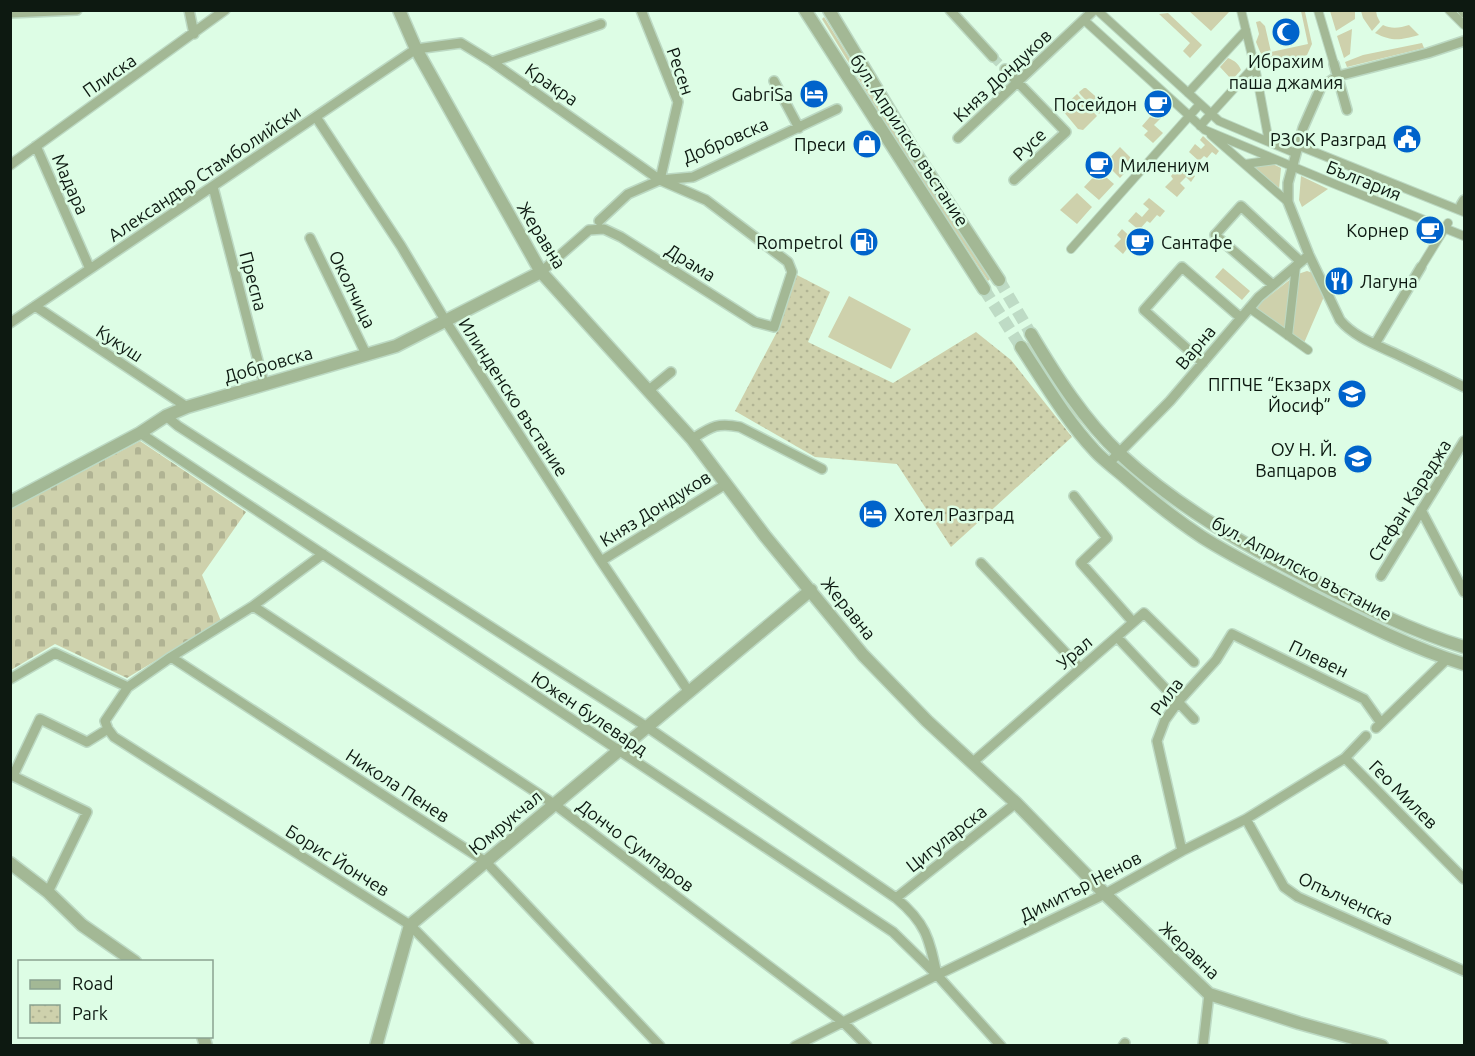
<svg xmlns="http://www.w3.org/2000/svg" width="1475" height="1056" font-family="Ubuntu,sans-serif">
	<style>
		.green { fill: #ced1ac }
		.cemetery { fill: url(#cemetery-stones) }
		.park { fill: url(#park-dots) }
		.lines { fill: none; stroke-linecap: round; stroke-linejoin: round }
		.minor-tunnel { stroke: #bedbc5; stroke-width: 9; stroke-dasharray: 9 4.5; stroke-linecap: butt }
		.tertiary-tunnel { stroke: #bedbc5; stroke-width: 12; stroke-dasharray: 12 6; stroke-linecap: butt }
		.pedestrian-casing { stroke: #bcd9c3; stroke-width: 10 }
		.minor-casing { stroke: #bcd9c3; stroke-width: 12 }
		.tertiary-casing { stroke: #bcd9c3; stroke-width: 15 }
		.pedestrian { stroke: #a3b895; stroke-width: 8 }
		.minor { stroke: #a3b895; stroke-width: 9 }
		.tertiary { stroke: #a3b895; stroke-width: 12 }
		.labels { text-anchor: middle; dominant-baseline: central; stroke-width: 5; stroke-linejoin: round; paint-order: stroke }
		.poi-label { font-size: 18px; fill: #0d1911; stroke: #ddfde5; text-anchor: end }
		.street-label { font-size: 18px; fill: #0d1911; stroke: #ddfde5 }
	</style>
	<defs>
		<pattern id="cemetery-stones" width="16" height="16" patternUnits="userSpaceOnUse" patternTransform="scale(1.5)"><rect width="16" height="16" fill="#ced1ac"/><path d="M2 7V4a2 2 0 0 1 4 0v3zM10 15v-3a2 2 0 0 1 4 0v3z" fill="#b0b393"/></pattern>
		<pattern id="park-dots" width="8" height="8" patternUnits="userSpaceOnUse" patternTransform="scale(1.5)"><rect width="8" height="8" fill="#ced1ac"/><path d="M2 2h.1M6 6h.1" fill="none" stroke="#b0b393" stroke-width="1.8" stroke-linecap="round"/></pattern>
	</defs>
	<rect width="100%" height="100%" fill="#ddfde5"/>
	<path class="green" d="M1229,11V12L1211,31L1189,11Z
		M1301,11L1305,12L1312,44L1307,55L1272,65L1263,59L1256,42L1259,34L1256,22L1260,21L1265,26L1271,52L1308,44Z
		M1330,11H1355V19L1336,31Z
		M1361,11H1376L1377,16L1380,22L1372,31L1363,18Z
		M1168,13L1202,45L1190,58L1183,51L1190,43L1159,14Z
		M824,17L910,156L990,279L988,281L907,158L822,19Z
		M1383,25C1391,29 1400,28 1409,25L1419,35C1400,40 1393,42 1375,33Z
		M1352,29L1350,54L1344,58L1337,36Z
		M1422,43L1424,48L1347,67L1345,62L1363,55Z
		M1228,58C1235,61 1238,63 1241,70L1232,80L1220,67Z
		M1084,88H1086L1102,102L1104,108L1099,114L1080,94L1079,92Z
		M1077,94L1097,116L1083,130L1078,129L1063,111L1064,106Z
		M1155,111L1162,117L1154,125L1163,133L1153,143L1144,135L1148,131L1142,126Z
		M1203,136L1219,151L1216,155L1212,152L1207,158L1204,156L1199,161L1189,152L1195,144L1201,149L1205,145L1200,140Z
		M1120,147L1135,162L1120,178L1105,163Z
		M1180,162L1195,176L1191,182L1186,177L1180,183L1185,188L1177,197L1165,187L1173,179L1171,176L1177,169L1176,167Z
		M1271,163L1281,168L1279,189L1250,166Z
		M1099,171L1114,184L1099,200L1084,187Z
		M1301,176L1328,189L1302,207L1299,200Z
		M1359,182L1380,187L1398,198C1386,201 1366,193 1359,182Z
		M1077,193L1092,207L1077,224L1060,210Z
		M1149,198L1165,211L1160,217L1157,215L1150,223L1147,221L1139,230L1128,221L1136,212L1142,217L1149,209L1143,204Z
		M1122,229L1139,245L1134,250L1129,246L1123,254L1114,246L1121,239L1117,235Z
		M1223,268L1250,291L1242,300L1215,277Z
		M1307,271L1316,274L1326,292L1304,343L1290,335L1298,274Z
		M1292,278L1285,333L1254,311L1264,300Z
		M849,296L911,329L891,369L828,337Z
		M1029,341L1104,442L1100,444L1072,412L1026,345Z"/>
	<path class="cemetery" d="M140,441L246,512L202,575L221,621L127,678L55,644L11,670V509Z"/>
	<path class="park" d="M797,275L830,292L808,342L893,383L976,332L1011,360L1072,437L951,547L897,464L815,457L735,411L778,330Z"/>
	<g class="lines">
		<path class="minor-tunnel" d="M993,57L1005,69"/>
		<path class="tertiary-tunnel" d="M999,280L1031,334
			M984,289L1021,347"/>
		<g class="pedestrian-casing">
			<path id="pedestrian" d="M1097,10L1219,121L1295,153
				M1241,10L1256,72L1269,142
				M1318,10L1334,64
				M1449,10L1464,25
				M1084,20L1205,130L1337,185L1464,236
				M1188,93L1246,30
				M1200,126L1250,71L1256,72
				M1211,135L1288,202
				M1297,145L1464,212
				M1245,164L1275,160
				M1071,249L1200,104
				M1421,267L1448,223
				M1249,308L1308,350
				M1288,336L1296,266"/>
		</g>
		<g class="minor-casing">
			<path id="minor" d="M189,10L194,34
				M641,10L678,102L660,180
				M950,10L993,57
				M1462,10L1464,13
				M10,13L77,10
				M1464,41L1428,53L1338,76L1321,87L1303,128L1288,183V202L1309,255L1340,320C1354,337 1377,345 1396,354C1419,365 1442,376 1464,387
				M492,62L601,24
				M1334,64L1347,110
				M1005,69L1066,132L1014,180
				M774,81L799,128
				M316,117L401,246L445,320L601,561L689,692
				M958,138L1094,10
				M36,146L90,269
				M10,165L225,10
				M213,187L264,384
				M1461,205L1464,200
				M599,221L628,194L660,180L693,177L837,109
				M310,238L366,354
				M1273,285L1215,235L1241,206L1301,262
				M35,306L187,407
				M10,323L416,49L461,43L492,62L660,180L706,200L788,262L792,272L774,327L755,322L621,237L604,229L589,230L541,272
				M1375,344L1421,267
				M1203,363L1144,310L1182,267L1241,318
				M649,390L671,372
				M166,416L178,426L647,727L896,898C926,923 929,938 937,975
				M140,433L893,932L937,975L1001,1046
				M692,439C711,427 717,422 740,427L822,469
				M1109,463L1170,401L1259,297L1309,255
				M1074,496L1107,538L1081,563L1133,622
				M1421,510L1464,592
				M323,554L253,606L171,657L128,687L105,721L108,729L114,737L410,925L529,1046
				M601,561L726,484
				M981,563L1080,668
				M1381,576L1464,441
				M253,606L554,804L843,1022L867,1046
				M1117,637L1194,719
				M171,657L486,862L660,1046
				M10,679L55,653L128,687
				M1376,728L1447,659
				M1345,758L1464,879
				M972,763L1144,613L1194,662
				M1246,819L1284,887L1298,897L1464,971
				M1182,851L1157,741L1165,720L1178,702L1216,660L1232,634L1364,699L1381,723
				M48,892L87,812L13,776L40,719L87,742L108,729
				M896,898L1016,803
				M795,1046L937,975L1105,894L1182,851L1246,819L1345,758L1366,736
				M1123,1046L1125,1043
				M1203,1046L1209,994"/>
		</g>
		<g class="tertiary-casing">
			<path id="tertiary" d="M399,10L416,49L541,272L692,439L765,536L863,655L927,721L1016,803L1105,894L1209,994L1299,1023L1382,1046
				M805,10L984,289
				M829,10L914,151L999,280
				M1031,334C1056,376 1084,420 1120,454C1176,506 1243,544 1310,579C1360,605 1411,631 1464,647
				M1021,347C1044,382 1066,420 1095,451C1104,461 1116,469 1126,478C1150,499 1175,519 1202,537C1235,558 1271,575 1306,594C1357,620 1409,647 1464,664
				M10,502L140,433L166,416L187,407L396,346L541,272
				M10,863L48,892L82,925L135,962
				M203,1036L206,1046
				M376,1046L410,925L811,590"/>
		</g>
		<use href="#pedestrian" class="pedestrian"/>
		<use href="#minor" class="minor"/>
		<use href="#tertiary" class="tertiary"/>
	</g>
	<defs>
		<g id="mosque-disc" transform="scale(1.5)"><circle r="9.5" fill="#0063cb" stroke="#ddfde5"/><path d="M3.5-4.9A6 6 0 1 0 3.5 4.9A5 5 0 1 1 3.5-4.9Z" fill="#fff"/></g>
		<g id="hotel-disc" transform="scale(1.5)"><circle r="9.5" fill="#0063cb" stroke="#ddfde5"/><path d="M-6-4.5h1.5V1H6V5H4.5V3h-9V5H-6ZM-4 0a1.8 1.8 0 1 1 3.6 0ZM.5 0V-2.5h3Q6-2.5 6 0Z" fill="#fff"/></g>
		<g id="cafe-disc" transform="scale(1.5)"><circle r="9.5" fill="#0063cb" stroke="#ddfde5"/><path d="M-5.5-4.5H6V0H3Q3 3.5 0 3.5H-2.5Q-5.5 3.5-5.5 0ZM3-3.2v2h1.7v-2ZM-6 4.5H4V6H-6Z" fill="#fff"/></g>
		<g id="civic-disc" transform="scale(1.5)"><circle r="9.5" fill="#0063cb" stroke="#ddfde5"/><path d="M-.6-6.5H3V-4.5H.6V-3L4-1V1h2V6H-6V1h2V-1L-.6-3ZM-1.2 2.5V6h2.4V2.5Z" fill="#fff"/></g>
		<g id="shop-disc" transform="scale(1.5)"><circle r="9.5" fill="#0063cb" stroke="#ddfde5"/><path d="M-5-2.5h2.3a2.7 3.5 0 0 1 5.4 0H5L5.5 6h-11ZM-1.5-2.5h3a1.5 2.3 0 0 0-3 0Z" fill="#fff"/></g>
		<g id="fuel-disc" transform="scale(1.5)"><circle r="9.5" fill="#0063cb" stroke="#ddfde5"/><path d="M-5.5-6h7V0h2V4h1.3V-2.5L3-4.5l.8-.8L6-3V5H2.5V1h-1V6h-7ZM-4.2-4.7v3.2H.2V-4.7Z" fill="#fff"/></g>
		<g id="restaurant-disc" transform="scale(1.5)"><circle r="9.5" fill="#0063cb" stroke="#ddfde5"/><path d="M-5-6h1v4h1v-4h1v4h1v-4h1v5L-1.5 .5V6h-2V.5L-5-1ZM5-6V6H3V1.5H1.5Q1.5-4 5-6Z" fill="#fff"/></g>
		<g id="school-disc" transform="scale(1.5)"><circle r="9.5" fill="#0063cb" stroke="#ddfde5"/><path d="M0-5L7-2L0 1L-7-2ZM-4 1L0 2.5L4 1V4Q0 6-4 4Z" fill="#fff"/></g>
	</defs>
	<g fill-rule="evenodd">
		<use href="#mosque-disc" x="1286" y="32"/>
		<use href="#hotel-disc" x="814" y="94"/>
		<use href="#cafe-disc" x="1158" y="104"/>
		<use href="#civic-disc" x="1407" y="139"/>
		<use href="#shop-disc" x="867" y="144"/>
		<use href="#cafe-disc" x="1099" y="165"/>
		<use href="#cafe-disc" x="1430" y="230"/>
		<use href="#fuel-disc" x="864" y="242"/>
		<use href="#cafe-disc" x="1140" y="242"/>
		<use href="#restaurant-disc" x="1339" y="281"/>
		<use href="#school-disc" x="1352" y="394"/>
		<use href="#school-disc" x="1358" y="459"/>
		<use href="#hotel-disc" x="873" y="514"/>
	</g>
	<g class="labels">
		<g class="poi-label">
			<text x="1286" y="61" text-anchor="middle">Ибрахим<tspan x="1286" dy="21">паша джамия</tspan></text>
			<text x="793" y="94">GabriSa</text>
			<text x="1137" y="104">Посейдон</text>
			<text x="1386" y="139">РЗОК Разград</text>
			<text x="846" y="144">Преси</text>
			<text x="1120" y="165" text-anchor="start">Милениум</text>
			<text x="1409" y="230">Корнер</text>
			<text x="843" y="242">Rompetrol</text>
			<text x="1161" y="242" text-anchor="start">Сантафе</text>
			<text x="1360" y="281" text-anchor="start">Лагуна</text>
			<text x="1331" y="384">ПГПЧЕ “Екзарх<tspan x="1331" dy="21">Йосиф”</tspan></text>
			<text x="1337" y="449">ОУ Н. Й.<tspan x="1337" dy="21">Вапцаров</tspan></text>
			<text x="894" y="514" text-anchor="start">Хотел Разград</text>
		</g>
		<g class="street-label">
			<text transform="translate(681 71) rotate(71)">Ресен</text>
			<text transform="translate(109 75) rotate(-35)">Плиска</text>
			<text transform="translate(1002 75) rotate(-43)">Княз Дондуков</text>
			<text transform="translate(552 84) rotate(35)">Кракра</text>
			<text transform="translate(725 140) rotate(-23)">Добровска</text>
			<text transform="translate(910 140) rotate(57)">бул. Априлско въстание</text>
			<text transform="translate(1029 144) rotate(-43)">Русе</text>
			<text transform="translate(204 173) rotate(-34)">Александър Стамболийски</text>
			<text transform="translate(1364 180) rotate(22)">България</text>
			<text transform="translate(71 184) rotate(66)">Мадара</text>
			<text transform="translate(542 235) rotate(58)">Жеравна</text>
			<text transform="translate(691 262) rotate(32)">Драма</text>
			<text transform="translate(254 281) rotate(75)">Преспа</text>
			<text transform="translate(353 289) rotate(64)">Околчица</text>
			<text transform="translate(120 343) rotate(33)">Кукуш</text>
			<text transform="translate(1195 347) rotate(-50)">Варна</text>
			<text transform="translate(268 364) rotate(-16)">Добровска</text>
			<text transform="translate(514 397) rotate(57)">Илинденско въстание</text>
			<text transform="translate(1409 500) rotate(-58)">Стефан Караджа</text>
			<text transform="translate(655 508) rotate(-32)">Княз Дондуков</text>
			<text transform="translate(1302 568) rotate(28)">бул. Априлско въстание</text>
			<text transform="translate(849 608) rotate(51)">Жеравна</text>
			<text transform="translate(1074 652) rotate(-41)">Урал</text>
			<text transform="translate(1319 658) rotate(26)">Плевен</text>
			<text transform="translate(1166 696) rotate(-53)">Рила</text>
			<text transform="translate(590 713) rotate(34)">Южен булевард</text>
			<text transform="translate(398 785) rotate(33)">Никола Пенев</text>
			<text transform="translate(1404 794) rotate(45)">Гео Милев</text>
			<text transform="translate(505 822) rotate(-40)">Юмрукчал</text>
			<text transform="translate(946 838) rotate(-38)">Цигуларска</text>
			<text transform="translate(636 845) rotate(37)">Дончо Сумпаров</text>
			<text transform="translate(338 860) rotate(32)">Борис Йончев</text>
			<text transform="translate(1080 886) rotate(-27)">Димитър Ненов</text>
			<text transform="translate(1346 898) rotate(25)">Опълченска</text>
			<text transform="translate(1190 950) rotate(43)">Жеравна</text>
		</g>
	</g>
	<rect width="1475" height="1056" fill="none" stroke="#0d1911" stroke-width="24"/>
	<rect x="18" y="960" width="195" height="78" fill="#ddfde5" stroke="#8aa290" stroke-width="1.5"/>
	<rect x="30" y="980" width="30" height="9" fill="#a3b895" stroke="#8aa290" stroke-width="1.5"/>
	<text x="72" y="990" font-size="18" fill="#0d1911">Road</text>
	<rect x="30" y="1005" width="30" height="18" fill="url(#park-dots)" stroke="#8aa290" stroke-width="1.5"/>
	<text x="72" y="1020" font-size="18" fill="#0d1911">Park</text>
</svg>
